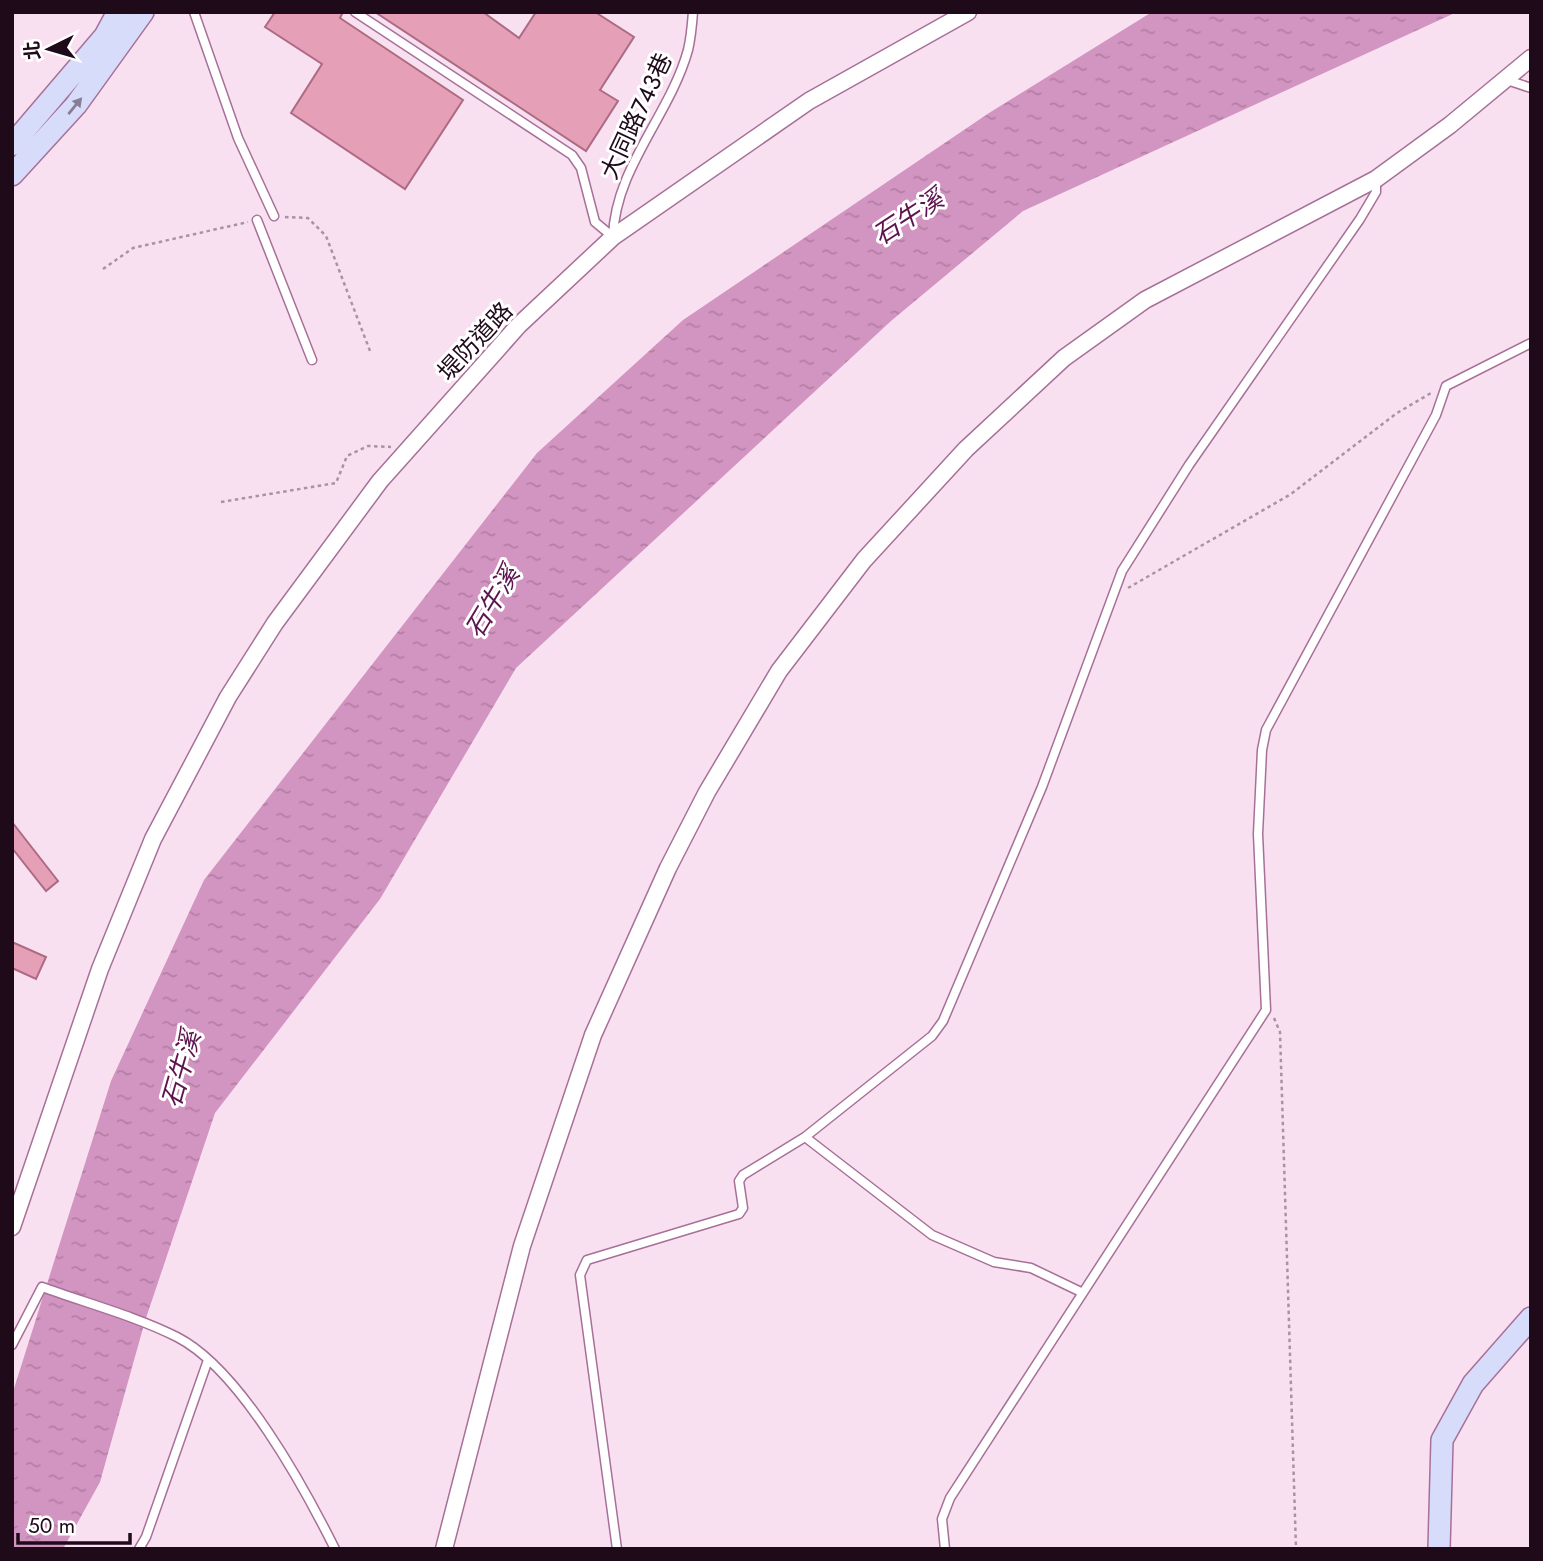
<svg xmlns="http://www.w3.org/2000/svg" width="1543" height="1561" font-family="Jost,'Noto Sans TC',sans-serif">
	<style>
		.water { fill: url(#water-ripples) }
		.building { fill: #e59fb7; stroke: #ac6b83; stroke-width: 2 }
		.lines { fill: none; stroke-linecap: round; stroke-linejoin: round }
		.lane-casing { stroke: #a77098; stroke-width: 11 }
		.street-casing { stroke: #a77098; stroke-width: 19 }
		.secondary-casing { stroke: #a77098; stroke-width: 24 }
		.path { stroke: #aa92a3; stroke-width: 2.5; stroke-dasharray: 3.5 3.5; stroke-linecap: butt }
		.lane { stroke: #fff; stroke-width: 8 }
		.street { stroke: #fff; stroke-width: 16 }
		.secondary { stroke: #d8dcfb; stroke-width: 21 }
		.oneway { fill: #857e96 }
		.labels { text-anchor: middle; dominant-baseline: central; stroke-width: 6; stroke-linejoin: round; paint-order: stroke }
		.street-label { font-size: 24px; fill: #1f0a1a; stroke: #fff }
		.water-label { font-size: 26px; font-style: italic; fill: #5d134f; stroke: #fff }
	</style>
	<defs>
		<pattern id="water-ripples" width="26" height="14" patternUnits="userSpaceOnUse" patternTransform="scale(1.75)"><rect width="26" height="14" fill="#d294c1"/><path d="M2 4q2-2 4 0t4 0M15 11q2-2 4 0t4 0" fill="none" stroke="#b47ea5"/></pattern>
	</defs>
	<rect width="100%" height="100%" fill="#f9e0f1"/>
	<path class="water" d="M1152,12H1457L1023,211L891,321L516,668L380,899L215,1113L145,1321L100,1482L63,1549H12V1395L111,1081L204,880L537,453L683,320L989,113Z"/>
	<path class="building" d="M275,12H343L340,18L463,100L405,189L291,113L322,64L265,27Z
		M375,12H483L519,38L536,12H595L634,37L600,90L618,101L586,151Z
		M12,822L58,881L46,891L12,848Z
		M12,942L46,957L36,979L12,968Z"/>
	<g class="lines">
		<g class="lane-casing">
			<path id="lane" d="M194,12L238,138L274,216
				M355,12L572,155L581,168L595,222L613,237
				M1507,80L1531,88
				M257,220L312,360
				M613,237C615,168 670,115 688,50C691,38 692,25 693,12
				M805,1137L932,1235L994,1262L1031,1268L1081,1292
				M12,1345L42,1287C86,1303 135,1316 177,1337C240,1369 304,1487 335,1549
				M139,1549L146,1537L208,1360
				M617,1549L580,1275L587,1260L739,1214L743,1208L739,1181L743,1175L805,1137L932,1036L943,1021L1042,787L1122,571L1189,465L1360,219L1376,192V179
				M945,1549L942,1519L950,1498L1266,1010L1258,834L1262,750L1266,730L1436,415L1446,386L1531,343"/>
		</g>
		<g class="street-casing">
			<path id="street" d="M12,1227L100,969L153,839L228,697L275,623L380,481L519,325L613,237L809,101L968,12
				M444,1549L522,1246L593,1035L668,868L707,792L779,671L864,560L966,449L1064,358L1145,300L1376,179L1450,125L1531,58"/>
		</g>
		<g class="secondary-casing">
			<path id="secondary" d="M12,145L105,36L118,12
				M12,175L76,105L143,12
				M1439,1549L1442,1440L1473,1384L1531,1318"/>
		</g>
		<path class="path" d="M285,217L308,218L326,236L370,351
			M103,269L133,248L248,222
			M221,502L336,483L347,456L368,446L391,447
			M1128,588L1291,494L1397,413L1431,393
			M1274,1018L1280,1032L1296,1549"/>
		<use href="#lane" class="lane"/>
		<use href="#street" class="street"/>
		<use href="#secondary" class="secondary"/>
	</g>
	<defs><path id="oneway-solid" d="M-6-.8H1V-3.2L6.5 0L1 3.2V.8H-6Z" transform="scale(1.75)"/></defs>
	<use class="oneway" href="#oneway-solid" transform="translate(75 106) rotate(-51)"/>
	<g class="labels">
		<g class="street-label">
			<text transform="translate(636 116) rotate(-65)">大同路743巷</text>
			<text transform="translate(475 341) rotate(-47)">堤防道路</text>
		</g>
		<g class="water-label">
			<text transform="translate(908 217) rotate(-33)">石牛溪</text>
			<text transform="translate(492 602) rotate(-59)">石牛溪</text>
			<text transform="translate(181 1069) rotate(-74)">石牛溪</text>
		</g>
	</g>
	<rect width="1543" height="1561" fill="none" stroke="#1f0a1a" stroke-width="28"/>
	<g transform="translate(49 49) rotate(265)" stroke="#ffffff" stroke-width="5" paint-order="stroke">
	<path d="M0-5L12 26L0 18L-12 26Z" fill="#1f0a1a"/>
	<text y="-10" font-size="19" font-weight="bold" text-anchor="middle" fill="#1f0a1a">北</text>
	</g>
	<path d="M18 1533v10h112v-10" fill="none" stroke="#1f0a1a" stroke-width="3.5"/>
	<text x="28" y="1533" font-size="21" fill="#1f0a1a" stroke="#ffffff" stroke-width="5" paint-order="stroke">50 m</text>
</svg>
